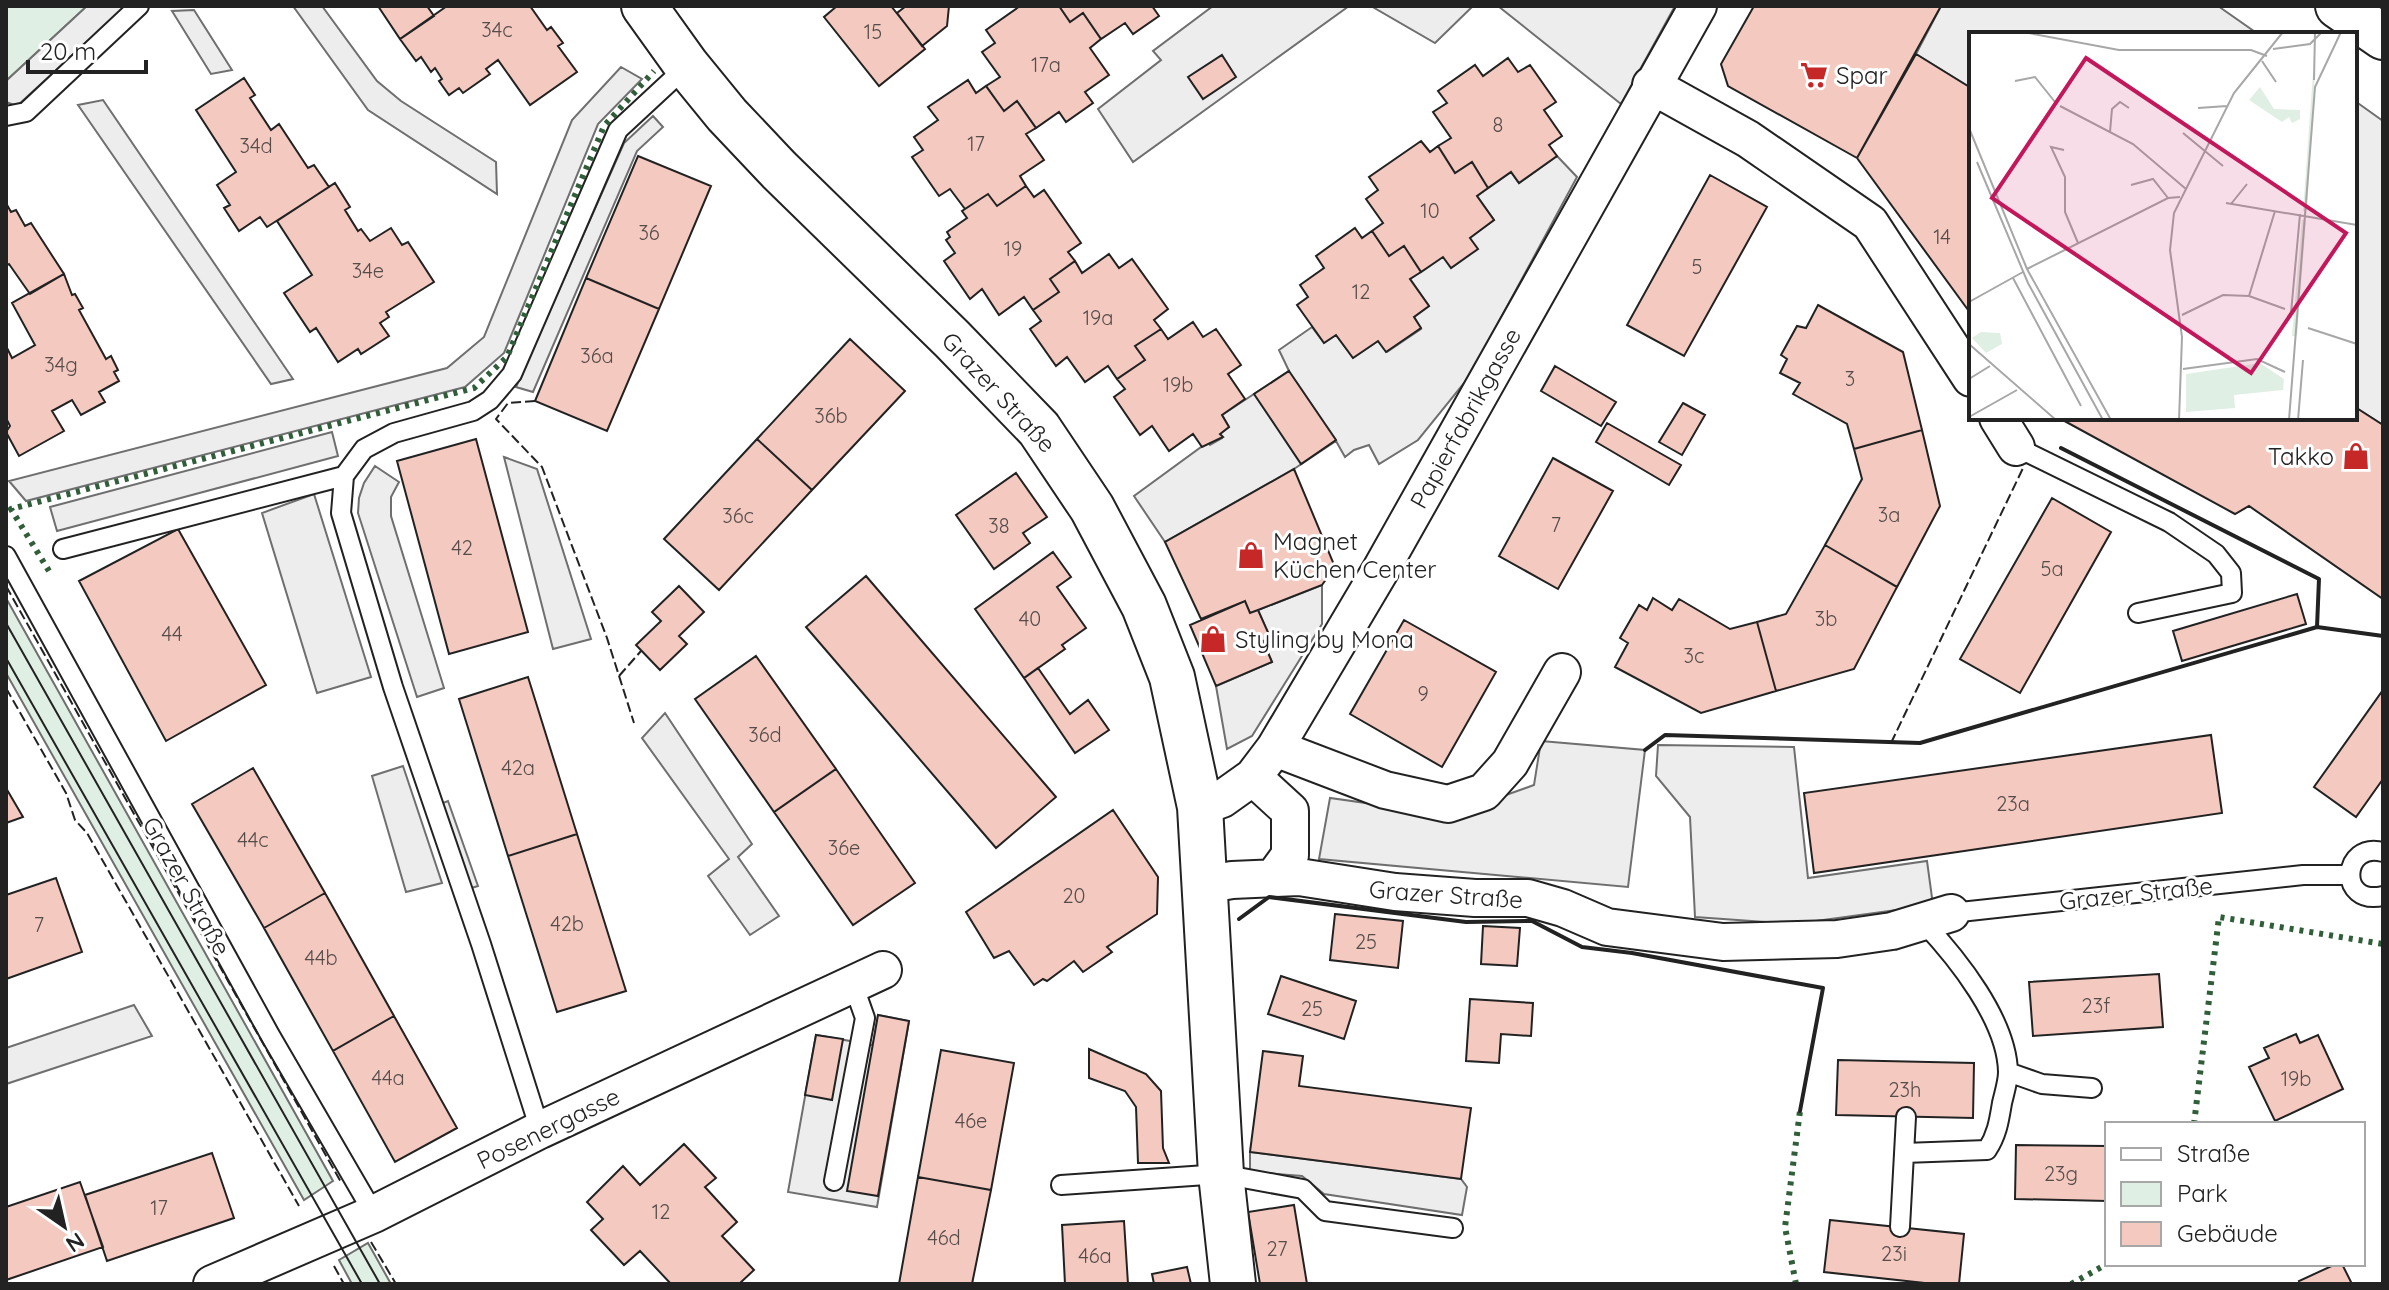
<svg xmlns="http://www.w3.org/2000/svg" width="2389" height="1290" font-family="Quicksand,sans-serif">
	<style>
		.green { fill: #e0efe3; stroke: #6f6f6f; stroke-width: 2 }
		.parking { fill: #ededed; stroke: #6f6f6f; stroke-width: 2 }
		.building { fill: #f3c9c0; stroke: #222; stroke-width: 2 }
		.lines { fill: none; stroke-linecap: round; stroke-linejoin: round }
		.service-casing { stroke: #222; stroke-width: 22 }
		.minor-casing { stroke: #222; stroke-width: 40 }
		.tertiary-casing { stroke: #222; stroke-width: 48 }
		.primary-casing { stroke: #222; stroke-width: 48 }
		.service { stroke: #fff; stroke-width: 18 }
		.minor { stroke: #fff; stroke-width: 36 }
		.tertiary { stroke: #fff; stroke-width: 44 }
		.primary { stroke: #fff; stroke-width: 44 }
		.tram { stroke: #222; stroke-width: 2 }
		.hedge { stroke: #2f5e38; stroke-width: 6; stroke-dasharray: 4 6; stroke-linecap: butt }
		.fence { stroke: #222; stroke-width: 2; stroke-dasharray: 10 4; stroke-linecap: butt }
		.wall { stroke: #222; stroke-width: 4 }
		.labels { text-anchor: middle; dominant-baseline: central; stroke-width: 6; stroke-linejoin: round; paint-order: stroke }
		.number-label { font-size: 20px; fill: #564c4a }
		.poi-label { font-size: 24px; fill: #222; stroke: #fff; text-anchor: start }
		.street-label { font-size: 24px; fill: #222; stroke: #fff }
		.inset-road { fill: none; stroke: #a7a7a7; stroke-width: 2 }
		.view { fill: #c2185b; fill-opacity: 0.15; stroke: #c2185b; stroke-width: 4 }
		.inset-edge { fill: none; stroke: #222; stroke-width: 4 }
	</style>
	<rect width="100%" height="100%" fill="#fff"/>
	<path class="green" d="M6,6H87L6,81Z
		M6,598L333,1181L304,1200L6,673Z
		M368,1243L391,1284H352L339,1260Z"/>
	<path class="parking" d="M87,6H126L17,106L6,102V81Z
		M293,6H322L377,81L401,101L496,162L497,194L368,110Z
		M1213,6H1349L1133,162L1098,109L1161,60L1153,51Z
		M1371,6H1473L1435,43Z
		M1498,6H1675L1621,104Z
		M1941,6H2218L2258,34H1971V88L1916,54Z
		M194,10L232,70L211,74L172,11Z
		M621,67L642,79L598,124L504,353L465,387L26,501L9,481L447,368L484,337L572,120Z
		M103,100L293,379L271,384L78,105Z
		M2355,101L2383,121V425L2355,407Z
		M653,116L663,127L637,151L533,392L516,387L624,143Z
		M1557,156L1577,177L1469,377L1418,440L1379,464L1369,445L1354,450L1345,457L1336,441L1294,469L1165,542L1134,496L1208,442L1210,445L1222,438L1220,434L1229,427L1222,415L1289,371L1279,350L1312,327L1324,343L1336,335L1353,358L1378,341L1387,352L1421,329L1414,317L1429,306L1410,279L1494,220L1477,196L1511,172L1519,183Z
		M332,432L338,456L57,531L50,507Z
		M504,457L537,469L591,639L553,649Z
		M375,466L399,482L391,497V516L444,688L417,697L358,513L359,498L364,483Z
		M314,494L371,677L317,693L262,513Z
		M1322,585V624L1252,736L1227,749L1216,686L1272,662L1263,641L1270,638L1258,610Z
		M665,713L752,844L738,857L779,916L750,935L708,876L729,859L642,738Z
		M1541,741L1645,750L1628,887L1319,859L1330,798L1450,815L1534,785Z
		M1658,745L1794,747L1808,878L1927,861L1933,905L1794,924L1695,917L1690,817L1656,776Z
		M403,766L442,883L406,892L372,776Z
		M448,801L478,886L468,889L440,804Z
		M134,1005L152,1036L6,1084V1048Z
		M878,1015L909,1021L877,1207L788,1192L816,1035L873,1045Z
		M1250,1152L1461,1179L1467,1187L1462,1215L1324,1194L1302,1176L1250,1172Z"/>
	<path class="building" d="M378,6H427L434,16L400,39Z
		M447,6H530L547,30L551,27L563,43L558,46L577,72L530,105L498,60L486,69L490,74L463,93L459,88L449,95L439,81L442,79L435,68L431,72L421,57L416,61L400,39Z
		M837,6H891L925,49L879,86L824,17Z
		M906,6H949L947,26L922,46L897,13Z
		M1020,6H1059L1070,22L1083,13L1101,39L1090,48L1109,75L1085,92L1093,103L1066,122L1059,112L1036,128L1017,101L1004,111L986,86L1000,77L982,52L995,43L986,30Z
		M1059,6H1152L1159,16L1133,34L1125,23L1101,39L1083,13L1070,22Z
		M1754,6H1941L1857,158L1728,86L1721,64Z
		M1916,54L1971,88V314L1857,158Z
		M1222,55L1236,77L1203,99L1188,77Z
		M1508,58L1518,72L1530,65L1556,102L1544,110L1562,136L1549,145L1557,156L1519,183L1511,172L1488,188L1472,162L1455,173L1438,146L1451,138L1433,112L1447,103L1438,91L1475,65L1483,76Z
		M244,78L255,95L250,98L271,130L279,124L308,168L314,165L329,187L267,227L260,217L239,231L224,208L230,205L217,185L236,172L196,110Z
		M968,80L976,93L986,86L1004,111L1017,101L1036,128L1026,134L1044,160L1020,176L1026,186L997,206L988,194L965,209L950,189L939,196L912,157L923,150L914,137L938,120L928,107Z
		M1421,141L1430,152L1438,146L1455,173L1472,162L1488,188L1477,196L1494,220L1470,238L1478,249L1451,268L1443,257L1421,272L1404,246L1389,256L1372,231L1383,223L1366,199L1378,190L1369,177Z
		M638,156L711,186L659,309L586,278Z
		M1710,175L1767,207L1684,356L1627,325Z
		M335,183L350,207L345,210L358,231L361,229L370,241L391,228L402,245L408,242L434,282L386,312L389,317L380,323L389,336L361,354L358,349L338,362L316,328L310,332L284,293L312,275L277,221Z
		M1026,186L1034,197L1044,190L1081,243L1068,252L1075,261L1050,279L1059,292L1033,310L1024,297L999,315L982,289L970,299L944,261L955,253L946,240L950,237L947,232L967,218L962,211L988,194L997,206Z
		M6,203L11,212L16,210L25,226L31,223L64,274L30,294L9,264L6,266Z
		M1355,228L1362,238L1372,231L1389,256L1404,246L1421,272L1410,279L1429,306L1414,317L1421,328L1386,352L1378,341L1353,358L1336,335L1324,343L1297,305L1308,297L1300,285L1324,268L1316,256Z
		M1109,254L1119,268L1132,259L1168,309L1154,320L1161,329L1135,346L1145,360L1117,379L1108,366L1085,382L1067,357L1056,366L1030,329L1041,321L1033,310L1059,292L1050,279L1075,261L1082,273Z
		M64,274L72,295L75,294L83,308L79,310L106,359L111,356L118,370L114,372L119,381L99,392L105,402L81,415L72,400L52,411L64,431L19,456L6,432L10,426L6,418V346L12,358L35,345L12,303Z
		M586,278L659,309L607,431L535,401Z
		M1818,305L1903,352L1922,430L1854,449L1847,424L1793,394L1800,383L1780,373L1787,359L1781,355L1797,326L1806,328Z
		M1193,322L1203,337L1216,329L1241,365L1228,374L1245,399L1222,415L1229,427L1220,434L1223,437L1202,447L1193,434L1169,451L1152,426L1140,435L1114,397L1125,389L1117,379L1145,360L1135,346L1161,329L1168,339Z
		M850,339L905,391L812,490L757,439Z
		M1555,366L1616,402L1601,426L1541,391Z
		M1289,371L1336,440L1301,464L1254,394Z
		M1683,403L1705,415L1682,455L1659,442Z
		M2355,407L2383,425V599L2249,506L2235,514L2059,418H2355Z
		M1607,423L1681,465L1669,485L1596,442Z
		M1922,430L1940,506L1897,587L1825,545L1862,479L1854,449Z
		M476,439L528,632L449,654L397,461Z
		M757,439L812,490L719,590L664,539Z
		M1553,458L1613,491L1558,589L1499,556Z
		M1294,469L1335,567L1322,585L1258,610L1250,613L1245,601L1201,619L1165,542Z
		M1016,473L1047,517L1023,533L1030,543L994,569L956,515Z
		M2052,498L2111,532L2020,693L1960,659Z
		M178,529L266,685L166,741L79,581Z
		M1825,545L1897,587L1854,669L1776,691L1757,622L1786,614Z
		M1053,552L1071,577L1057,587L1086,628L1062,645L1065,649L1024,678L975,609Z
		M866,576L1056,797L996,848L806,627Z
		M679,586L704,612L679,636L687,644L660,670L636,645L661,621L652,612Z
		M2297,594L2306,624L2182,661L2173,631Z
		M1653,598L1672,610L1679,599L1730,629L1757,622L1776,691L1701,713L1615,667L1628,643L1620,638L1639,605L1647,610Z
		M1245,601L1250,613L1258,610L1271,639L1263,641L1272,662L1216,686L1190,625Z
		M1404,620L1496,672L1442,767L1350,714Z
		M756,656L836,769L774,812L695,699Z
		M1038,668L1070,714L1088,700L1109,730L1075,753L1024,678Z
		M528,677L577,834L508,856L459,699Z
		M2383,690V779L2356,817L2314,787Z
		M2211,735L2222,813L1814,873L1804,793Z
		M253,768L325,893L264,928L192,804Z
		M836,769L915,883L853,925L774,812Z
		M6,788L23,817L6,823Z
		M1113,810L1158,877L1157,914L1107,947L1112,952L1083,972L1074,961L1047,981L1043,979L1034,985L1009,951L994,958L966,912Z
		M577,834L626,991L557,1012L508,856Z
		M56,878L82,952L6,979V895Z
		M325,893L394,1016L333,1051L264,928Z
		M1335,914L1403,921L1398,968L1330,960Z
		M1483,926L1520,928L1517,966L1481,964Z
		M2159,974L2163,1027L2033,1036L2029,982Z
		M1281,976L1356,1001L1344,1039L1268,1014Z
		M1470,999L1533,1003L1531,1036L1501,1034L1499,1063L1466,1061Z
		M878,1015L909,1021L878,1196L847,1191Z
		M394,1016L457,1128L395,1162L333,1051Z
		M2296,1034L2300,1043L2318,1035L2343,1089L2275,1121L2249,1067L2269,1058L2264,1048Z
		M816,1035L843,1039L832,1100L805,1095Z
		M1089,1049L1146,1074L1161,1091L1163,1148L1169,1163H1138L1136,1107L1125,1091L1089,1078Z
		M941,1050L1014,1063L991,1190L918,1177Z
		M1263,1051L1303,1056L1299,1086L1471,1108L1461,1179L1250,1152Z
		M1838,1060L1974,1063L1973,1118L1836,1115Z
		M684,1144L716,1178L705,1187L737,1222L722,1236L754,1270L739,1284H671L640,1251L624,1265L591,1230L603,1219L587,1202L623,1166L640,1185Z
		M2016,1145L2107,1146V1201L2015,1199Z
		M212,1153L234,1218L107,1261L85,1195Z
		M918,1177L991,1190L972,1284H899Z
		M80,1182L103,1247L6,1280V1207Z
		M1294,1205L1307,1284H1260L1248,1212Z
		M1830,1220L1964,1234L1959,1284H1934L1824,1272Z
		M1124,1221L1128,1284H1065L1062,1225Z
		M2336,1264H2342L2352,1284H2300L2299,1281Z
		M1187,1267L1191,1284H1154L1152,1274Z"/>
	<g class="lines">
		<g class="service-casing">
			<path id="service" d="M6,116L26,112L139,6
				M2016,447L2169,522L2216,554L2231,573L2232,593L2138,613
				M63,549L344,476
				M6,556L270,1035L374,1214
				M2383,852C2342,841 2337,906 2383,896
				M1951,913L2303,875H2350
				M2008,1072L2042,1084L2092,1088
				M540,1130L481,944L393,687L341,513L344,476L364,449L394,433L473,411L490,400L512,374L618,130L687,66
				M1904,1153L1987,1150C1997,1135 1999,1121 2002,1103C2004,1094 2008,1082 2008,1072C2007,1020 1957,958 1923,922
				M834,1181L865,1018L853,984
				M1061,1185L1221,1174L1303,1189L1325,1211L1453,1228
				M1900,1227L1906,1117"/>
		</g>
		<g class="minor-casing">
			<path id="minor" d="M1651,85L1748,139L1870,223L1971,378
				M1998,418L2016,447
				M1275,748L1385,790L1448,804L1484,792L1510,763L1562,672
				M1253,777L1290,811V855L1274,877
				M1200,807L1222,799L1253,777L1275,748L1380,571L1698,6
				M1203,885L1232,880L1299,877L1395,892L1475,898H1528L1563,908L1607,927L1723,942L1837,939L1892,931L1951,913
				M212,1284L374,1214L540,1130L883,970"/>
		</g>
		<g class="tertiary-casing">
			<path id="tertiary" d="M644,6L687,66L727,115L779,170L952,339L1039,429L1092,508L1144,606L1172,677L1200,807L1221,1174L1233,1284"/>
		</g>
		<g class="primary-casing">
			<path id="primary" d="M2338,6L2383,37"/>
		</g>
		<use href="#service" class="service"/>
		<use href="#minor" class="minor"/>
		<use href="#tertiary" class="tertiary"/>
		<use href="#primary" class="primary"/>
		<path class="tram" d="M6,623L380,1284
			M6,658L362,1284"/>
		<path class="hedge" d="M49,571L11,509L474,388L507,357L604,126L654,71
			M2194,1124L2219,917L2383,944
			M1796,1284L1785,1227L1800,1111
			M2071,1284L2107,1264"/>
		<path class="fence" d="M535,401L508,403L496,419L542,467L607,638L634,723
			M6,586L342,1184
			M619,676L641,651
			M6,688L66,793L75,820L87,833L299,1206
			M1891,743L2024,466
			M371,1242L396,1284
			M334,1266L344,1284"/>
		<path class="wall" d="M2061,448L2319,579L2317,627L2383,636
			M1645,750L1665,735L1920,743L2317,627
			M1239,919L1269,897L1466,922L1532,921L1582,947L1632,953L1823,988L1800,1111"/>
	</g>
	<defs>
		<g id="supermarket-bare" transform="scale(2.16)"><path d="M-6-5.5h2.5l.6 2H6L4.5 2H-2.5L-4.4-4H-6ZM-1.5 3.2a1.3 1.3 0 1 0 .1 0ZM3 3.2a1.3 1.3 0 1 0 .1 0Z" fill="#c62828" stroke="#fff" stroke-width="2.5" paint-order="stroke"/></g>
		<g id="shop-bare" transform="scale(2.16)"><path d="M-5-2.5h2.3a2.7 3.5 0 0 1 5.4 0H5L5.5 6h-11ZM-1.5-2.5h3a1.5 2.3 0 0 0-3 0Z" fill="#c62828" stroke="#fff" stroke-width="2.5" paint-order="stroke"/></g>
	</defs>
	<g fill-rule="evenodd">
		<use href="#supermarket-bare" x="1814" y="75"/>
		<use href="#shop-bare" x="2356" y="456"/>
		<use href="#shop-bare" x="1251" y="555"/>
		<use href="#shop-bare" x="1213" y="639"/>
	</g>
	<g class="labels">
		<g class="number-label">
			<text x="497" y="29">34c</text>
			<text x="873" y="31">15</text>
			<text x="1046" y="64">17a</text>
			<text x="1498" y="124">8</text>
			<text x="976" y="143">17</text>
			<text x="256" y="145">34d</text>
			<text x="1430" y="210">10</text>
			<text x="649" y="232">36</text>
			<text x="1942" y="236">14</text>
			<text x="1013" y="248">19</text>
			<text x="1697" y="266">5</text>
			<text x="368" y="270">34e</text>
			<text x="1361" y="291">12</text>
			<text x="1098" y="317">19a</text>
			<text x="597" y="355">36a</text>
			<text x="61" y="364">34g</text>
			<text x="1850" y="378">3</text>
			<text x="1178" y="384">19b</text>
			<text x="831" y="415">36b</text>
			<text x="1889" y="514">3a</text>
			<text x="738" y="515">36c</text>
			<text x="1556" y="524">7</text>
			<text x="999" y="525">38</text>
			<text x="462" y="547">42</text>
			<text x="2052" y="568">5a</text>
			<text x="1030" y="618">40</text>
			<text x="1826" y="618">3b</text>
			<text x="172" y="633">44</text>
			<text x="1694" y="655">3c</text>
			<text x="1423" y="693">9</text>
			<text x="765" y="734">36d</text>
			<text x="518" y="767">42a</text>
			<text x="2013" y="803">23a</text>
			<text x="253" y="839">44c</text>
			<text x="844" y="847">36e</text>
			<text x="1074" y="895">20</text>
			<text x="567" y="923">42b</text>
			<text x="39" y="924">7</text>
			<text x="1366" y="941">25</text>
			<text x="321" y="957">44b</text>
			<text x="2096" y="1005">23f</text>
			<text x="1312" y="1008">25</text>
			<text x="388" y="1077">44a</text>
			<text x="2296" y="1078">19b</text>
			<text x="1905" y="1089">23h</text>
			<text x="971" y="1120">46e</text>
			<text x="2061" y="1173">23g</text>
			<text x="159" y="1207">17</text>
			<text x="661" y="1211">12</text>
			<text x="944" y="1237">46d</text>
			<text x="1277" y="1248">27</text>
			<text x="1894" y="1253">23i</text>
			<text x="1095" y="1255">46a</text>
		</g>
		<g class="poi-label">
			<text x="1836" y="75">Spar</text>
			<text x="2334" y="456" text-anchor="end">Takko</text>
			<text x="1273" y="541">Magnet<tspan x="1273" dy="28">Küchen Center</tspan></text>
			<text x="1235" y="639">Styling by Mona</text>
		</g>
		<g class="street-label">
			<text transform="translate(999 392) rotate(47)">Grazer Straße</text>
			<text transform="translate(1465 418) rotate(-61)">Papierfabrikgasse</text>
			<text transform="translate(187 886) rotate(61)">Grazer Straße</text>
			<text transform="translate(2136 893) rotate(-6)">Grazer Straße</text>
			<text transform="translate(1446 894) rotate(4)">Grazer Straße</text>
			<text transform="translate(548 1128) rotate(-26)">Posenergasse</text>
		</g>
	</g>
	<g transform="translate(1969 32)">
		<rect width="388" height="388" fill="#fff"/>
		<path d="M346,40L338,179H334L344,41ZM291,55L305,77L331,78V87L323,91L320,85L313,90L280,68ZM333,188H337L328,304H323ZM12,300L31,301L33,312L17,321L3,306ZM291,331L315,347L314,358L265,363L266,376L217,380V342Z" fill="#e0efe3"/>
		<path class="inset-road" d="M54,0L150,18H282L298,24M304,17L341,12L353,0M293,29L307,50M345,48L346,0M46,49L66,45L86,70M91,74L164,112L217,157M229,76L258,74M0,96L58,237L142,388M141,100L143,77L151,70L160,76M214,101L254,134M95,118L82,115L96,145V180L109,211M8,130L59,251L134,388M162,153L184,147L199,166M257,171L388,193M262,172L278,152M58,237L199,166L211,165M44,246L112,374M280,264L316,277M0,270L54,240M322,281L331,182M213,283L254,263L280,264L306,179M339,296L388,312M0,312L87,388M214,337L288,327L316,340M0,347L21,334M0,385L48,358M210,388L213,305L201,218L205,181L265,61L314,0M320,388L346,55L372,0M329,388L334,328"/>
		<path class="view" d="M117,26L377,201L282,341L23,166Z"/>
		<rect width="388" height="388" class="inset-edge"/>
	</g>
	<rect width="2389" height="1290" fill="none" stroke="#222222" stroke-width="16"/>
	<rect x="2105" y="1122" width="260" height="144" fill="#ffffff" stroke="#a7a7a7" stroke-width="2"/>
	<rect x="2121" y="1148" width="40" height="12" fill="#ffffff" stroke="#a7a7a7" stroke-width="2"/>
	<text x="2177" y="1162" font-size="24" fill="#222222">Straße</text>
	<rect x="2121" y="1182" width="40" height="24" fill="#e0efe3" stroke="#a7a7a7" stroke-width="2"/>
	<text x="2177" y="1202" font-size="24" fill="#222222">Park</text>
	<rect x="2121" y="1222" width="40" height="24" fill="#f3c9c0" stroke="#a7a7a7" stroke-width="2"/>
	<text x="2177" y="1242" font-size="24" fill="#222222">Gebäude</text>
	<g transform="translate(64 1226) rotate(146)" stroke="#ffffff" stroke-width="6" paint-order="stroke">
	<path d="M0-6L14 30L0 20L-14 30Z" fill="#222222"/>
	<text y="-12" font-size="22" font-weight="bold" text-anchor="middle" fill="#222222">N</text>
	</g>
	<path d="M28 60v12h118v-12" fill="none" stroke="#222222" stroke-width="4"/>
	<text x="40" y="60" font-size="24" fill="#222222" stroke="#ffffff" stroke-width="6" paint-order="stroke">20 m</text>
</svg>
